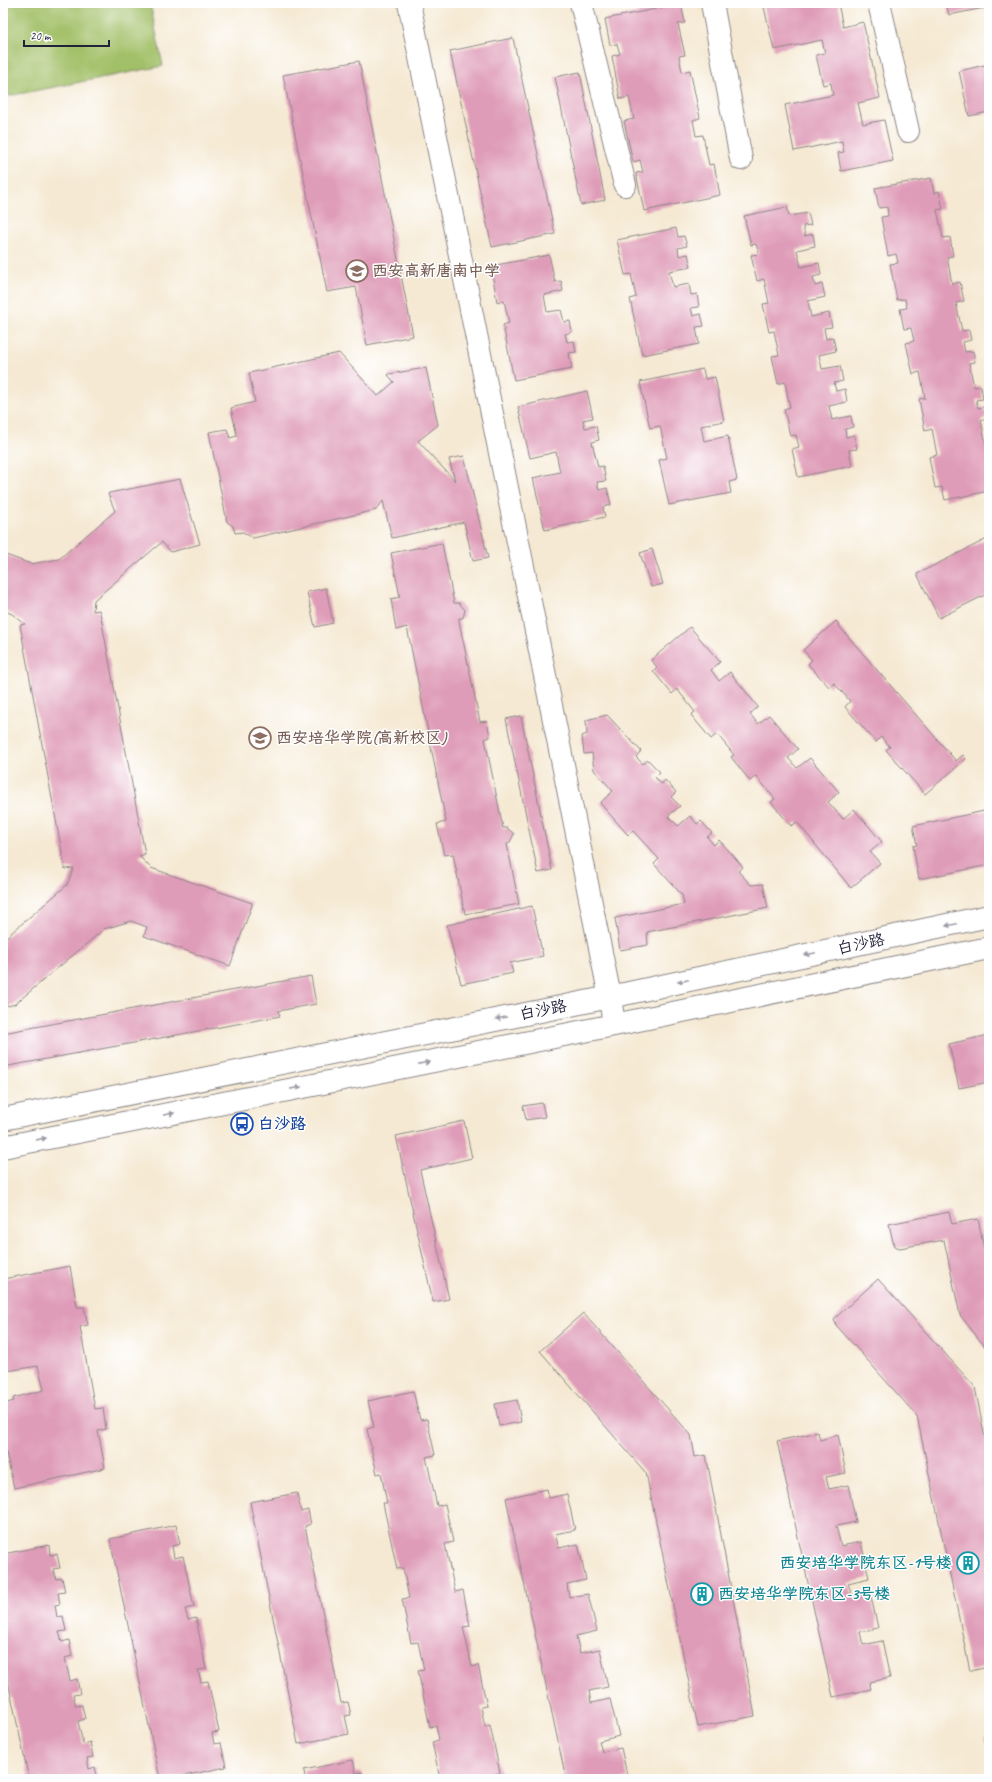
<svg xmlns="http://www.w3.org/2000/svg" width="992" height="1782" font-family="Caveat,'LXGW WenKai TC',sans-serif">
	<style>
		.green { fill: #a2c068; stroke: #627152 }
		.building { fill: #df9cb8 }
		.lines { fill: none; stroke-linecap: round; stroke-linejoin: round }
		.minor-casing { stroke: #8c8687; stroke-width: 24 }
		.minor { stroke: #fff; stroke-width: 22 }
		.oneway { fill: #9c9ca7 }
		.labels { text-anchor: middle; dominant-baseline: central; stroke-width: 3; stroke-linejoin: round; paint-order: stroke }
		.education-label { font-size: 16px; font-weight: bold; fill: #785e54; stroke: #fff; text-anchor: start }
		.street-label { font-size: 16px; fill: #22223b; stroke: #fff }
		.transit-label { font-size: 16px; font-weight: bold; fill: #164399; stroke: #fff; text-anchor: start }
		.culture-label { font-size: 16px; font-weight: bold; fill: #0d838f; stroke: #fff; text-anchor: end }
	</style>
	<rect width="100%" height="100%" fill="#fff"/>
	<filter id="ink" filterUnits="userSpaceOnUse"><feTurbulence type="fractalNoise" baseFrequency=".025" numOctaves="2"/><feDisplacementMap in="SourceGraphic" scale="8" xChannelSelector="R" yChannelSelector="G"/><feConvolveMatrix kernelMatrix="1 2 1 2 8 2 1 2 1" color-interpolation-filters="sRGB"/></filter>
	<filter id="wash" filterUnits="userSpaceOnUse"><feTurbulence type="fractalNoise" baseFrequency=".012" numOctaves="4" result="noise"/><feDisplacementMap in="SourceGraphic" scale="16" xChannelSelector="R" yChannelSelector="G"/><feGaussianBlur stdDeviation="0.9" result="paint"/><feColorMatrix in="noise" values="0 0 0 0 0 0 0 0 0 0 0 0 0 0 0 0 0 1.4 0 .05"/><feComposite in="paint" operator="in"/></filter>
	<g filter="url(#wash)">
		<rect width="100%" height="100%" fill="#f5e9d3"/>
		<path class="green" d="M3,3H150L163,66L3,97Z"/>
		<g id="blocks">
			<path class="building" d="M783,3H838L843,27L863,22L880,98L858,103L863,124L884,120L893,161L841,171L838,153L844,152L842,141L794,151L785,105L833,95L831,83L823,85L816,55L825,53L822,40L774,50L764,7Z
				M946,3H989V7L949,15Z
				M681,4L685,23L678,24L685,55L679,56L682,72L690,70L700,118L693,120L696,136L703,135L709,165L714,164L720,195L644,211L636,173L643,172L640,160L633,162L624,121L634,119L629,97L620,99L612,56L620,54L617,44L610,45L605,19Z
				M513,38L555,234L492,247L450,51Z
				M359,61L413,336L367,345L356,287L327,292L283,75Z
				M989,64V112L969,116L959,71Z
				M580,72L605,200L581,205L555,77Z
				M931,178L934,193L939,191L943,209L937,210L943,238L950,237L953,256L947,257L952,284L960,282L964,301L956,303L962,331L969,330L971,340L963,342L965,352L973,351L975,362L969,363L974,387L981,386L983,399L976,400L978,408L984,407L986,418L981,420L986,445L989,444V455L987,456L989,465V491L945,500L942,487L935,488L929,457L937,455L932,429L925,431L919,399L925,398L920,372L913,374L906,343L914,341L911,328L904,329L900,309L907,308L905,299L897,300L890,264L898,263L896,254L888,256L881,217L888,216L887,207L879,208L875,188Z
				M787,207L789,216L808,213L811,225L803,226L805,236L813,234L815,246L797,250L801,267L819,263L821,275L813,277L815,286L822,284L825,297L808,301L811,317L829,313L832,327L824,328L826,339L833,337L836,351L819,355L822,369L840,366L843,381L834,383L836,391L845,389L847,402L829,406L832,420L851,416L853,427L845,429L846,437L854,435L857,449L849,450L852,466L798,477L792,449L799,447L796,435L790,436L784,409L790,407L785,382L778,384L772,356L779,355L774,331L769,332L763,304L769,303L764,279L757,281L751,255L759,254L756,244L751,245L744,216Z
				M676,228L678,237L684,236L687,246L678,248L679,256L688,254L691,267L669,271L673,287L689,284L691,295L697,294L699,307L691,308L693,316L701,314L704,326L696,327L699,344L642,355L630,299L636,297L631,274L625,275L617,240Z
				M549,255L555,282L561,281L563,291L544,295L547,312L561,310L564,322L570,321L572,332L565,334L567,342L574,341L576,352L569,353L572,369L514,380L503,325L509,323L504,301L497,302L491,266Z
				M339,353L378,396L394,382L388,375L389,374L426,368L438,425L418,441L455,481L449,459L464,456L488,558L473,561L464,522L392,538L383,501L376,510L253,538L243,532L235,533L233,526L227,522L209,432L227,429L230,438L237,436L231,408L255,402L249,373Z
				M703,369L705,379L715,377L724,421L701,426L704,441L728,436L737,480L729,482L731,493L669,505L659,460L667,458L660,426L650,428L640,382Z
				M587,391L593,418L583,420L585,428L596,426L599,440L592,442L598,467L603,466L606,481L597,482L599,490L607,488L611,505L603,507L605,517L545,530L533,478L560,472L556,452L530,458L518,407Z
				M180,479L200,544L171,552L162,542L94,600L93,611L99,610L100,612L145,854L139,856L151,868L252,903V905L230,966L144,936L147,927L131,921L104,929L15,1004L8,1006L3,999V940L67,885L74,868L65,869L20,625L25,624L12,614L3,610V554L31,564L59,559L115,511L108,494L109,493Z
				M989,538V593L939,618L917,574Z
				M442,543L454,603H459L465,610L463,618H459V621L480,722L487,721L490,737L485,739L503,828H507L514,834L510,842L507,844L519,904L465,914L453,854L444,855L437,824L446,822L407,627L396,630L391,599L400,597L391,553Z
				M652,549L663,584L651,587L640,553Z
				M326,588L333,623L315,627L307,592Z
				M836,621L839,624L838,625L956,761L963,755L966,759L925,794L886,750L890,747L881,737L876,742L845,707L850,701L834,683L829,687L808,664L812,660L803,650Z
				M690,627L720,662L711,670L719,681L730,672L758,707L750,714L758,724L769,715L798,749L788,758L797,768L810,758L839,792L828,802L843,819L854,809L882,842L870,852L880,863L851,888L797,822L791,826L771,802L775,799L756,776L750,781L731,757L734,755L717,734L711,739L691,715L695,712L677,689L672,694L653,671L657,667L651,660Z
				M607,715L641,751L636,757L643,764L648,760L660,772L655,777L657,780L662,784L665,780L676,792L671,797L680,806L668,816L678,826L690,816L697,824L701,821L712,833L707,837L714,845L719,840L730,852L743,867L738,871L751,885L763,884L768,908L647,932L648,945L620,950L615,918L684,904L682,895L654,864L659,859L633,831L628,835L600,803L613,791L594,770L592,753L584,754L582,736L587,734L586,720Z
				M521,716L552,870L538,873L506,719Z
				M989,810V865L919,879L913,846L917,845L913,826Z
				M532,906L543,956L510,963L513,973L461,984L447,925Z
				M311,976L316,1004L278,1011L280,1016L3,1067V1033Z
				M989,1035V1082L959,1088L949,1044Z
				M542,1103L545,1117L526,1120L523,1106Z
				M464,1121L472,1158L420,1170L449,1299L433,1302L396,1136Z
				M949,1212L952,1224L978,1219L989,1274V1346L985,1347L960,1315L944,1240L900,1248L894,1246L889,1224Z
				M70,1266L77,1307H84L88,1325L80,1327L95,1409L103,1408L106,1429L98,1431L105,1468L14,1488L3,1439V1404L14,1401L13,1398L44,1390L38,1366L7,1371L5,1365H3V1279Z
				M878,1279L975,1387L989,1459V1667L970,1671L917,1416L836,1325L834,1319Z
				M583,1313L691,1435L695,1457L706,1455L755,1716L698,1727L646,1473L540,1351Z
				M413,1391L420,1420L427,1419L435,1455L426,1457L437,1506L445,1504L453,1542L445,1544L455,1592L463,1590L470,1626L463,1627L472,1667L478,1665L487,1706L481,1707L485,1727L490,1725L500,1773L470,1779H440L432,1742L439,1740L436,1725L430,1727L418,1671L424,1670L418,1642L411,1643L402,1599L409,1598L403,1568L397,1569L383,1503H387L381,1473L377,1474L367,1429L374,1427L368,1401Z
				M517,1400L521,1422L499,1426L495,1404Z
				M818,1432L820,1440L838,1435L846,1473L826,1477L829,1489L848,1485L856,1522L836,1526L841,1546L861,1542L869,1578L848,1583L852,1596L870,1592L878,1628L860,1632L863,1645L882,1641L890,1678L869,1682L871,1689L833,1697L777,1441Z
				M547,1489L549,1498L567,1494L575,1530L555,1534L559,1548L578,1544L586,1580L567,1584L569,1597L588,1594L597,1631L576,1636L580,1653L600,1649L608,1687L589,1691L591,1703L610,1699L619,1736L599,1741L602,1752L621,1748L628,1779H566L506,1498Z
				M297,1493L301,1512L308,1510L311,1524L305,1526L341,1703L348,1702L351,1715L345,1716L349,1734L298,1744L250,1502Z
				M176,1525L180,1544L172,1546L174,1558L183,1556L194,1607L185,1609L188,1620L196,1618L206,1669L198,1670L201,1682L208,1681L219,1732L212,1733L214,1744L221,1743L226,1767L169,1779H160L110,1539Z
				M49,1545L50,1555L57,1554L60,1568L53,1569L56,1579L62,1578L65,1592L58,1593L60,1604L55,1605L57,1617L63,1616L66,1631L59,1632L62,1642L69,1640L72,1656L65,1658L70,1681L77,1679L80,1694L73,1695L76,1706L82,1705L85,1719L78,1721L83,1744L90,1742L93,1757L87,1758L89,1769L95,1767L98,1779H29L3,1658V1554Z
				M989,1735V1747L983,1740Z
				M353,1760L356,1773L362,1772L363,1779H305L304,1770Z"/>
		</g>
	</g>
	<g filter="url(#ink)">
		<use href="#blocks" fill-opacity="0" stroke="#8c8687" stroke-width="1"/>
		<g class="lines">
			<g class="minor-casing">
				<path id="minor" d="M409,3L610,997L614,1025
					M581,3L625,185
					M712,3L741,159
					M879,3L908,131
					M3,1119L610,997L989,916
					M3,1147L614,1025L989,948"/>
			</g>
			<use href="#minor" class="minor"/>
		</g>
		<defs><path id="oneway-solid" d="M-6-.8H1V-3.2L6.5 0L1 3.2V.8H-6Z"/></defs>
		<g class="oneway">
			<use href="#oneway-solid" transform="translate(951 925) rotate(168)"/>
			<use href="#oneway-solid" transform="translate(810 954) rotate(168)"/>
			<use href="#oneway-solid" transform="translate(683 981) rotate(168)"/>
			<use href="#oneway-solid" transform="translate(501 1018) rotate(169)"/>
			<use href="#oneway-solid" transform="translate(424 1063) rotate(-11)"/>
			<use href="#oneway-solid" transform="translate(296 1088) rotate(-11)"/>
			<use href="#oneway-solid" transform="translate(169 1114) rotate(-11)"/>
			<use href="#oneway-solid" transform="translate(41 1139) rotate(-11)"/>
		</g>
	</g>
	<defs>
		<g id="school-ring" transform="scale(1.15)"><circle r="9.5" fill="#fff" stroke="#8d6e63" stroke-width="1.5"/><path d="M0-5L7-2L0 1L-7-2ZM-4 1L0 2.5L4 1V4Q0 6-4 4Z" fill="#8d6e63"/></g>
		<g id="university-ring" transform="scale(1.15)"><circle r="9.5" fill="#fff" stroke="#8d6e63" stroke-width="1.5"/><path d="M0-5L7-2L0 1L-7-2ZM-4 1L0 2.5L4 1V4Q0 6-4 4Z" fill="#8d6e63"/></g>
		<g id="bus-ring" transform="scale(1.15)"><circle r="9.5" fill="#fff" stroke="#1a4fb4" stroke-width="1.5"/><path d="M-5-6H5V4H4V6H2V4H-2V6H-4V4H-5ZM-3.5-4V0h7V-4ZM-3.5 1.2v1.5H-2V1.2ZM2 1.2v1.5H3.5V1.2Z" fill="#1a4fb4"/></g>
		<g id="building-ring" transform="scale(1.15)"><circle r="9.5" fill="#fff" stroke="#0f9aa8" stroke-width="1.5"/><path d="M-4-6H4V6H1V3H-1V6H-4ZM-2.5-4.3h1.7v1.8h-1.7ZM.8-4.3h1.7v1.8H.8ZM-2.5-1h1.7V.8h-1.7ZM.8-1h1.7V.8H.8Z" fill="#0f9aa8"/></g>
	</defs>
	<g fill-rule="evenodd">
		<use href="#school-ring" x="357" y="271"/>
		<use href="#university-ring" x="260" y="738"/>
		<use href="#bus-ring" x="242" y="1124"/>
		<use href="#building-ring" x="968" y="1563"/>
		<use href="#building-ring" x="702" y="1594"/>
	</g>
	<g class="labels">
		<g class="education-label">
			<text x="372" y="271">西安高新唐南中学</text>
			<text x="276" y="738">西安培华学院(高新校区)</text>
		</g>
		<g class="street-label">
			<text transform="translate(861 944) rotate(-12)">白沙路</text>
			<text transform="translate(543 1010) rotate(-11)">白沙路</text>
		</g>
		<g class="transit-label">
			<text x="258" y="1124">白沙路</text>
		</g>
		<g class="culture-label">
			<text x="952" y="1563">西安培华学院东区-1号楼</text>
			<text x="718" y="1594" text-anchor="start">西安培华学院东区-3号楼</text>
		</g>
	</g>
	<rect width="992" height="1782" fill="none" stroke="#fff" stroke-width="16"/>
	<path d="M24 40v6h85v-6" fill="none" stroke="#22223b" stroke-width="2"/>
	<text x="30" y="40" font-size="12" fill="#22223b" stroke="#ffffff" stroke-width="3" paint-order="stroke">20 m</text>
</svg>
